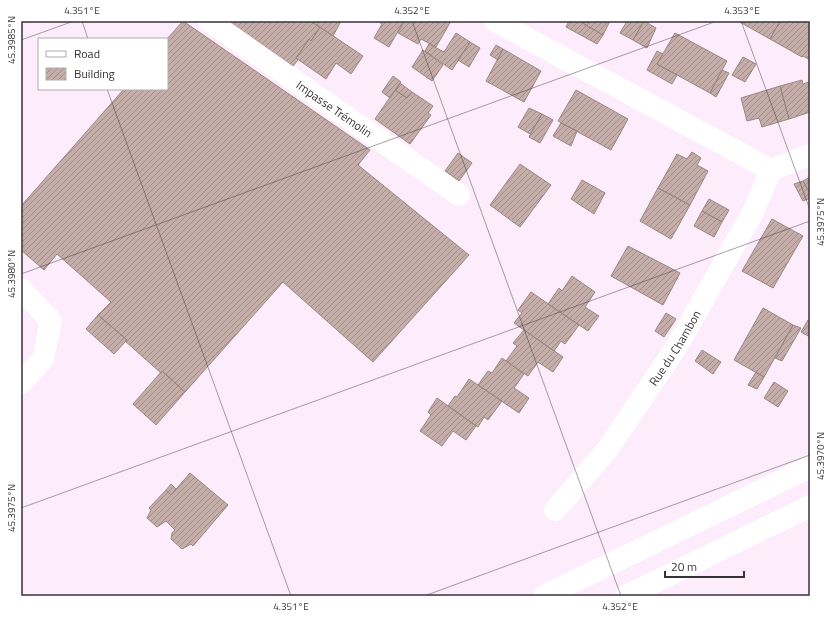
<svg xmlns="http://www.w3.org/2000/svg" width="831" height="617" font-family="'Titillium Web',sans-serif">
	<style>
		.building { fill: url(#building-hatch); stroke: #9b8680 }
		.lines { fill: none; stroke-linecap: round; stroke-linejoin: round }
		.minor { stroke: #fff; stroke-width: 22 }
		.trunk { stroke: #fff; stroke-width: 22 }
		.ticks { fill: none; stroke: #383238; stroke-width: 1; stroke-opacity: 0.45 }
		.labels { text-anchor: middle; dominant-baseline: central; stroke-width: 3.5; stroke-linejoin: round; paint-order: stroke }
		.street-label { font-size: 12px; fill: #383238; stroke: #fff }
		.neatline { fill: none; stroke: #383238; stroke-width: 1.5 }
		.ticks-label { font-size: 10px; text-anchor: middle; fill: #383238 }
	</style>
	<defs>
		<pattern id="building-hatch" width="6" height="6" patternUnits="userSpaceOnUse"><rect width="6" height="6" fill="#c5aea9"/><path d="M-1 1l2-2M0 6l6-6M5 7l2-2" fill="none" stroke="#a18e8b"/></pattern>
	</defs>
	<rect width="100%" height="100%" fill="#fdecfc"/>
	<path class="building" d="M183,21L370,150L358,165L469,255L373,362L283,282L185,392L162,371L161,373L125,341L127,340L98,315L111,302L57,254L44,270L21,250V206L124,89H167V39Z
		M227,21H310L320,27L311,41L309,39L296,58L298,60L293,66Z
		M310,21H341L333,36Z
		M378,21H404L389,47L374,38L382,24Z
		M404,21H451L436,47L421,39L418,44L398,33Z
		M569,21H579L603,35L597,44L566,27Z
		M579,21H610L603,35Z
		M627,21H644L633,40L620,33Z
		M644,21L656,28L647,48L633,40Z
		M738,21H780L770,39Z
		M780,21H810V60L803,56L802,57L770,39Z
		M320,27L363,56L351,74L336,63L326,79L296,58L309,39L311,41Z
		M456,33L470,42L452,70L425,51L429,44L444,52Z
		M675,33L727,61L710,93L657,64Z
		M470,42L480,48L469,67L458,60Z
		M496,45L503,49L498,60L490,55Z
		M503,49L541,71L524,102L486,81Z
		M423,50L443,65L432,81L412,67Z
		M657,51L663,54L657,64L677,75L672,84L647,70Z
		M743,57L756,64L745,82L732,75Z
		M722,70L729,73L716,97L710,93Z
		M393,76L401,82L390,98L382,92Z
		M802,80L803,84L809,82L810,86V112L789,119L780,86Z
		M400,83L412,92L407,98L395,90Z
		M780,86L789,119L762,127L759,118L747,121L741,98Z
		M395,90L407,98L412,92L433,106L428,113L431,115L410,144L375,119Z
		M576,90L628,119L611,150L558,121Z
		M529,108L542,114L530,134L518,127Z
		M542,114L553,120L540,143L529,137Z
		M561,123L577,131L571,146L553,136Z
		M692,152L701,158L697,165L708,171L690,205L658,188L677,154L687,159Z
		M458,153L472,163L459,181L445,171Z
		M520,164L551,185L520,227L490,205Z
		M810,177V193L803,181Z
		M582,180L605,193L594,214L571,199Z
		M803,181L810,193V198L803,201L794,184Z
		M658,188L690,205L671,239L640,221Z
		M709,199L729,210L722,222L702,211Z
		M702,211L722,222L714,237L694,226Z
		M772,219L803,236L773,288L742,271Z
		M628,246L680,273L663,305L611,276Z
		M572,276L595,292L585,307L599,316L588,331L548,304L559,288L562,291Z
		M531,292L579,325L565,344L561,341L554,351L514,323L522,313L518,310Z
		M763,308L793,325L764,377L734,360Z
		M666,313L676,319L664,337L655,331Z
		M98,315L127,340L114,354L86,329Z
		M808,320L810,321V337L801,332Z
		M793,325L801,328L782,361L775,358Z
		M524,330L563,357L553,372L538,362L528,376L506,361L517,346L513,343Z
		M702,350L721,362L713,374L695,361Z
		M502,358L524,374L514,388L529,398L519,413L478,385L488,371L492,373Z
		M162,371L185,392L156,425L133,404Z
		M756,372L764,377L757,389L748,385Z
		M469,379L502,401L488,420L484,417L478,427L448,406L455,396L457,397Z
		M774,382L788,391L778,407L764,398Z
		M437,398L476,426L466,440L453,431L442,446L420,431L431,415L428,412Z
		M190,473L228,505L193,546L191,544L182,549L171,539L172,533L175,530L166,521L157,527L147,518L151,510L149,508L166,490L171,495Z
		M171,484L176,489L171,495L166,490Z"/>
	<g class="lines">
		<g class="minor">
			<path id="s1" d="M209,21L459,195"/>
			<path d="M495,21L771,170L810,155"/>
			<path d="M21,289L51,321L43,359L21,383"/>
			<path id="s2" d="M555,510L607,450L677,346L752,214L771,170"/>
		</g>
		<path class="trunk" d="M544,596L810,467
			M626,596L810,506"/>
	</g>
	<path class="ticks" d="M82,21L88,39M412,21L621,596M741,21L810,210M21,40L74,21M107,89L291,596M21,274L717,21M21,508L810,221M424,596L810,455"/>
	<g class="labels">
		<g class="street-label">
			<text stroke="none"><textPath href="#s1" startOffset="153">Impasse Trémolin</textPath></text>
			<text stroke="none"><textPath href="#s2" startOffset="202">Rue du Chambon</textPath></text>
		</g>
	</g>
	<rect width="831" height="617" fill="none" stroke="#ffffff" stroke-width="44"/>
	<rect x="38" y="38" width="130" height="52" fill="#ffffff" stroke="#afadaf"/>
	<rect x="46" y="51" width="20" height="6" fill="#ffffff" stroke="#afadaf"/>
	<text x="74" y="58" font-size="12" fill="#383238">Road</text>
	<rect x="46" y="68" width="20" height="12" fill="url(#building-hatch)" stroke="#afadaf"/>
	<text x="74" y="78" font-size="12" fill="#383238">Building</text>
	<path d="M665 571v6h79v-6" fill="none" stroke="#383238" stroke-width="2"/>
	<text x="671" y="571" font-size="12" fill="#383238" stroke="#ffffff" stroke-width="3" paint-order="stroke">20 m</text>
	<rect x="22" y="22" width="787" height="573" class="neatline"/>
	<g class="ticks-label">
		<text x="82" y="14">4.351°E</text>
		<text x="412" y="14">4.352°E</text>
		<text x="742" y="14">4.353°E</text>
		<text transform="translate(11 40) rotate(-90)" y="4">45.3985°N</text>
		<text transform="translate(820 222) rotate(-90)" y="4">45.3975°N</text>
		<text transform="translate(11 274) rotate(-90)" y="4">45.3980°N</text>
		<text transform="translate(820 456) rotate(-90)" y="4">45.3970°N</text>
		<text transform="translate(11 508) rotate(-90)" y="4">45.3975°N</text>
		<text x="291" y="610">4.351°E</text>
		<text x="620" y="610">4.352°E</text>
	</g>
</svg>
